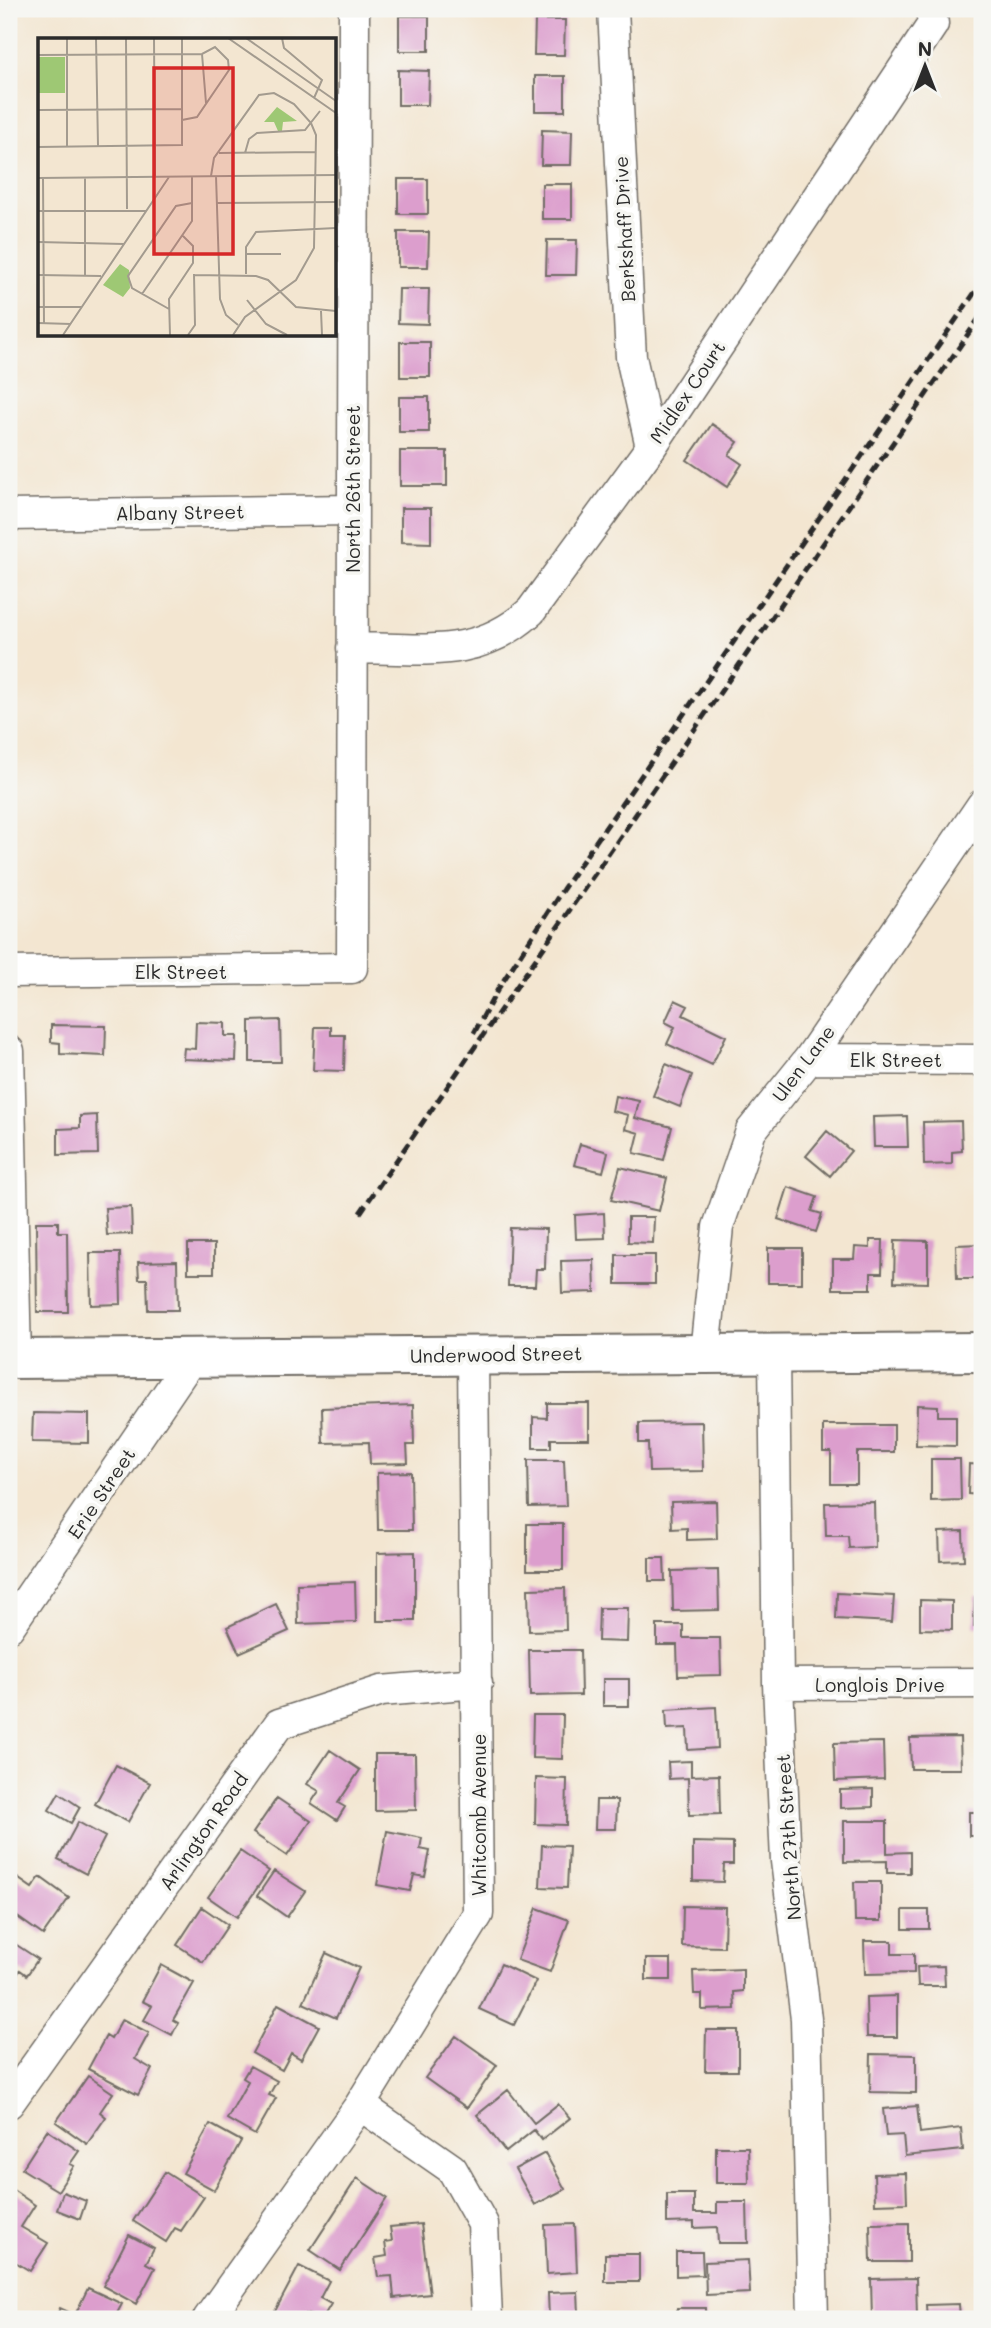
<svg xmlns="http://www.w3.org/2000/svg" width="991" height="2328" font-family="Mali,sans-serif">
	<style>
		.building { fill: #dc9ecd }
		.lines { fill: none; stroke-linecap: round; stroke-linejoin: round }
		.street-casing { stroke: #716c65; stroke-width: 33 }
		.secondary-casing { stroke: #716c65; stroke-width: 42 }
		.street { stroke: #fff; stroke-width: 30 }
		.secondary { stroke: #fff; stroke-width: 38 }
		.rail { stroke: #2b2b2b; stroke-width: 5; stroke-dasharray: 10 5; stroke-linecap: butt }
		.labels { text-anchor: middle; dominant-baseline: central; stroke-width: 7; stroke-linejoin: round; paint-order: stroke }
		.street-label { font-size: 19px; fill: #2b2b2b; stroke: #f6f6f2 }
		.inset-road { fill: none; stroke: #a39b8f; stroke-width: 2 }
		.view { fill: #d62828; fill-opacity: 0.15; stroke: #d62828; stroke-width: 3.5 }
		.inset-edge { fill: none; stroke: #2b2b2b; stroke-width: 3.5 }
	</style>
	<rect width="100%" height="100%" fill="#f6f6f2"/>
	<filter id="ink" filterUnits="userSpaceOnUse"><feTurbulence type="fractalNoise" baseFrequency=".0143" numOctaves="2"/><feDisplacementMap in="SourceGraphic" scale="14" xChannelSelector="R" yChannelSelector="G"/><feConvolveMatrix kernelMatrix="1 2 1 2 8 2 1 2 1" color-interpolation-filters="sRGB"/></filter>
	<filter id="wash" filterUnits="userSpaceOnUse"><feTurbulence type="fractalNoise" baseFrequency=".00686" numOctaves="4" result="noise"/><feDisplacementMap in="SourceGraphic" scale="28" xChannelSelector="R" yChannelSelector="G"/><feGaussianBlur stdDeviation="1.57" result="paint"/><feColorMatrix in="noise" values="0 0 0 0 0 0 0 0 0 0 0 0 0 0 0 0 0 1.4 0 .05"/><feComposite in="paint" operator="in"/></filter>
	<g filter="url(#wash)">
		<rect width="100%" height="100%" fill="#f3e6d1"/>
		<g id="blocks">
			<path class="building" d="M399,16H429V51H399Z
				M535,20H565L564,55H534Z
				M398,70L429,71L428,105H398Z
				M535,76H565V111H535Z
				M542,130L572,131L571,165H541Z
				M398,179H428V214H398Z
				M542,184H572V219H542Z
				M398,232H429L428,267H398Z
				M547,240H577L576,275H546Z
				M399,289H429L428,324L398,323Z
				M400,342H430V377H400Z
				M399,397H429V432H399Z
				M712,424L738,442L729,455L742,464L727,487L687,460Z
				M400,451H447V486H400Z
				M401,508H431V543L401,542Z
				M675,1000L688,1006L683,1015L726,1036L712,1065L667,1044L675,1027L665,1022Z
				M280,1020L281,1062H250V1021Z
				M196,1022L225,1023V1036H237L236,1061L183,1059L184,1048L195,1049Z
				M51,1025L106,1026L105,1056L60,1054V1043L51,1042Z
				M315,1027H331V1035H345L344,1071L313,1070Z
				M666,1064L692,1075L680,1107L653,1096Z
				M615,1096L639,1101L635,1118L672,1127L664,1160L634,1153L639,1133L625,1129L628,1115L612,1111Z
				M97,1115L98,1154L58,1155V1129L80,1128V1116Z
				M907,1116L908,1147H874L873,1117Z
				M961,1121L962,1151L952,1152V1164L924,1165L923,1122Z
				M977,1127H982V1157H978Z
				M827,1131L851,1151L830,1176L806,1156Z
				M580,1144L608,1152L603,1172L574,1165Z
				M620,1167L667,1178L659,1211L611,1200Z
				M788,1187L817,1197L812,1211L822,1214L816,1232L778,1219Z
				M131,1207L132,1234L107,1235L105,1208Z
				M604,1213L605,1238L576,1239L575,1215Z
				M628,1217H654L653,1243L628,1242Z
				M36,1222H58V1232H67L68,1312H37Z
				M510,1228L546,1229L545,1269H536L535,1286H508Z
				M870,1240H883L882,1273H871V1289H833V1259H854L855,1247L870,1248Z
				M895,1240L928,1241V1283L894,1282Z
				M188,1244H214V1273H188Z
				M982,1244V1279H957L956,1245Z
				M768,1248H802V1283H768Z
				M90,1253H120L121,1304L91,1305Z
				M616,1255H655V1284H616Z
				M594,1260L595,1292L562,1293L561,1261Z
				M177,1261L178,1310H148L147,1279H139L138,1262Z
				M547,1403H589V1439H551V1448H533V1417L547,1418Z
				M413,1405L414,1445H407L408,1463L370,1464L369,1442L323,1443L322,1408Z
				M917,1405L938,1406V1416H956V1446L916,1445Z
				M33,1413L89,1414V1443L32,1442Z
				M702,1422L703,1471L649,1472L648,1443H639V1423Z
				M823,1425H894V1452H857V1484H831V1452H823Z
				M931,1459H960L961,1500L931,1501Z
				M528,1460H564L566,1506L529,1507Z
				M969,1464L982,1465V1495L968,1494Z
				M411,1472L412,1530H378L377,1473Z
				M716,1501L717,1539L687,1540V1528L672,1529L671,1502Z
				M874,1502L875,1547L849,1548L848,1536H826L825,1503Z
				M527,1524H563V1570H527Z
				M963,1531L964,1560L940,1561L939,1532Z
				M415,1552V1621H377V1553Z
				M649,1558H664L665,1581H649Z
				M718,1570L719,1610L673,1611L672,1571Z
				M355,1582L356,1622L298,1624L297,1584Z
				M565,1588L566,1630L529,1631L528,1589Z
				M837,1593L894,1596L892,1622L836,1619Z
				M975,1597H982V1627H974Z
				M920,1600L952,1601V1630L920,1629Z
				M276,1604L289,1631L239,1653L227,1627Z
				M599,1608H628L627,1642L598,1641Z
				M657,1625H683V1638H720L721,1675L678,1676L677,1645H657Z
				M529,1650H580L581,1695L530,1696Z
				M603,1679H629V1706H603Z
				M716,1707L718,1748L688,1750L687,1728L667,1729L666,1710Z
				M533,1715H563L562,1759L532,1758Z
				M960,1737L961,1769H911L910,1738Z
				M883,1742L884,1779L835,1781L834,1743Z
				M330,1750L360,1770L338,1803L345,1807L337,1820L311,1803L319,1791L307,1784Z
				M375,1754H415L416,1810L375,1811Z
				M691,1761V1776L719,1775L720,1814L689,1815L688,1778L669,1779L668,1762Z
				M116,1765L150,1783L128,1822L95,1804Z
				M536,1778L567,1779L566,1825L535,1824Z
				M873,1789V1807L840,1808V1790Z
				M59,1793L80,1807L71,1823L49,1810Z
				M277,1798L311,1821L287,1856L253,1833Z
				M596,1800H617L616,1829H595Z
				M969,1812H982V1836H969Z
				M844,1821H887V1853L910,1852V1873H887V1861L844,1862Z
				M78,1822L105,1837L86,1874L58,1859Z
				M387,1831L422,1838L420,1849L430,1851L425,1877L414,1875L410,1891L377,1885Z
				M693,1842L733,1843V1864H724L723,1882L693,1881Z
				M542,1845L569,1846L567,1888L540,1887Z
				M240,1851L269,1871L237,1917L208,1897Z
				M274,1871L305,1891L287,1917L257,1896Z
				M9,1872L32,1888L40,1877L69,1898L43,1935L9,1911Z
				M854,1882H881V1921H855Z
				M683,1906L725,1907L724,1947L682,1946Z
				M202,1907L228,1925L203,1962L177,1945Z
				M537,1908L569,1920L550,1972L517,1960Z
				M903,1910H929V1929H903Z
				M9,1940L38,1959L27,1975L20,1970L9,1987Z
				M864,1941H892V1954H914V1973L865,1974Z
				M326,1953L359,1968L336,2018L303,2003Z
				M646,1959H671V1980H646Z
				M501,1964L536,1981L514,2025L479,2009Z
				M161,1965L194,1983L173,2020L178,2023L172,2035L144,2020L152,2006L142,2001Z
				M944,1966L945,1986H918L917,1967Z
				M743,1969V1991L734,1992L735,2009L702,2010V1994H694L693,1971Z
				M897,1996V2037H867L866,1997Z
				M278,2004L319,2026L301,2059L291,2053L282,2070L252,2053Z
				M122,2019L149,2033L135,2059L152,2069L138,2095L88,2069L106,2036L111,2039Z
				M706,2030H738V2071H705Z
				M456,2036L497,2065L467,2108L425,2078Z
				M871,2054L916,2055V2093L870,2092Z
				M250,2066L277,2081L269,2095L276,2098L255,2135L227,2119L248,2081L243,2078Z
				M88,2076L113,2093L100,2112L106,2117L87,2144L56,2122Z
				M508,2090L534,2123L558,2104L570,2118L542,2140L534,2130L506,2152L477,2115Z
				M917,2106L920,2133L961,2128L963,2150L905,2156L903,2135L886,2136L883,2109Z
				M210,2124L241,2141L214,2190L183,2173Z
				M47,2130L79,2151L70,2164L74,2166L58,2191L22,2169Z
				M716,2147H748L749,2183H716Z
				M545,2153L565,2189L535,2205L515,2169Z
				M165,2172L204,2197L181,2231L175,2228L166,2242L133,2221Z
				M906,2173L907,2203L875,2204L874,2174Z
				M357,2178L387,2198L340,2270L310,2250Z
				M10,2188L35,2205L21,2227L48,2243L30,2271L9,2258Z
				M63,2192L86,2201L80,2219L57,2210Z
				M667,2194H694V2213H717V2202H747L748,2243H718L717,2227L694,2228V2222L667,2223Z
				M909,2223V2262H871L870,2224Z
				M421,2224L430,2294L394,2298L392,2276L378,2277L375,2258L387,2256L385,2242L392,2241L390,2227Z
				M575,2224L577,2272L547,2274L545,2225Z
				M129,2235L154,2248L146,2263L155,2268L136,2304L103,2286Z
				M676,2252H702L703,2275L676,2276Z
				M605,2254H639V2282H605Z
				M748,2260L750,2293L706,2295L705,2262Z
				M299,2266L329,2281L320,2298L331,2304L322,2319L306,2314L304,2319H280L273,2315Z
				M916,2278L917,2318L872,2319L871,2279Z
				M88,2288L122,2304L114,2319H55L60,2308L75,2315Z
				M578,2292L579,2314H599L600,2319H549L548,2293Z
				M959,2304L960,2319H927L926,2305Z
				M677,2308H706V2319H677Z"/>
		</g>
	</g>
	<g filter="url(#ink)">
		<use href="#blocks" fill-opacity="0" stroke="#716c65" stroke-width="2"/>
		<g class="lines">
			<g class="street-casing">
				<path id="street" d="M613,9L631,357L651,447
					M9,515L352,510
					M352,648C421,648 477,661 531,611L651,447L933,24L931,9
					M9,972L352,968L354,9
					M9,1051L16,1359
					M809,1059L982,1060
					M705,1353L718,1227L751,1131L809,1059L982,805
					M774,1355L778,1684L786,1861L806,2019L813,2319
					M9,1627L192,1358
					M778,1684L982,1683
					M9,2103L279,1724L381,1691L477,1683
					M360,2105L452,2169L483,2224L487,2319
					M208,2319L360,2105L478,1914L473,1354"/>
			</g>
			<g class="secondary-casing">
				<path id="secondary" d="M9,1359L982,1352"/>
			</g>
			<use href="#street" class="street"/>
			<use href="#secondary" class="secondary"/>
			<path class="rail" d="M474,1033L498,989L563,889L982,282
				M360,1213L982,314"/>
		</g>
	</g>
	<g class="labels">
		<g class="street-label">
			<text transform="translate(624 229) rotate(-93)">Berkshaff Drive</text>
			<text transform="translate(687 392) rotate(-56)">Midlex Court</text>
			<text transform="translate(352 489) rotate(-90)">North 26th Street</text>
			<text transform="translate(180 512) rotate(-1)">Albany Street</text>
			<text x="181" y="971">Elk Street</text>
			<text x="896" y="1059">Elk Street</text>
			<text transform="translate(803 1063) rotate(-53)">Ulen Lane</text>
			<text transform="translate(496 1354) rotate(-1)">Underwood Street</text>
			<text transform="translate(101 1493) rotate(-56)">Erie Street</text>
			<text x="880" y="1684">Longlois Drive</text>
			<text transform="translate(478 1815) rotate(-90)">Whitcomb Avenue</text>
			<text transform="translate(203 1831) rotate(-55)">Arlington Road</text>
			<text transform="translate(788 1837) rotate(-94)">North 27th Street</text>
		</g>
	</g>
	<g transform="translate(38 38)">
		<rect width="298" height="298" fill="#f3e6d1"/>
		<path d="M0,19H27V55H0ZM239,69L259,83L245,84L244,93H240L236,84H226ZM82,226L91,232L92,250L85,259L65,247Z" fill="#9ec874"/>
		<path class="inset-road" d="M29,0V109M58,0L60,108M88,0L89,171M116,0L117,139M190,0L298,75M208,0L298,63M244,0L246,10L284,42L276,60M164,16L168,65M0,17L164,16L177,9L190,22L191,32L159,79L144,82M0,72L144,71M0,109L144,107V0M181,115L278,114M207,115L211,101L219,95L267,92L282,73M173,138L176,120L221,57L236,55L256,66L273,85L278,97L276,210L258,242L207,279L195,297M178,138L182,261L188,277L200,287M47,139V237M0,140L298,137M5,140L6,285M178,165L298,164M0,173H108M0,204L86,206M207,216H243M208,236V209L218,194L298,190M0,237L63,238M156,237L218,238L230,242L258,269L298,273M104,256L154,183V138M209,262L228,286L249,297M0,269H44M131,271L94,250L90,238L138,168L154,165M283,273L284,297M0,285L33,286M25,297L131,139M132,297L131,261L155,225V208L145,198M150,297L157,287L156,236"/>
		<path class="view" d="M116,30H195V216H116Z"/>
		<rect width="298" height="298" class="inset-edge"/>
	</g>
	<rect width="991" height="2328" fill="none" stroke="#f6f6f2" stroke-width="35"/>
	<g transform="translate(925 66)" stroke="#f6f6f2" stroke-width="5" paint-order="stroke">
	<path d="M0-5L12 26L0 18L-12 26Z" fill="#2b2b2b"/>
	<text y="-10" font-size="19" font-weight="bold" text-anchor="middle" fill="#2b2b2b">N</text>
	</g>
</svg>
